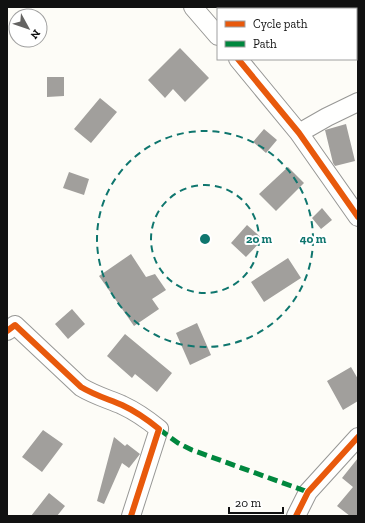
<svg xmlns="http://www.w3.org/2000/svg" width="365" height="523" font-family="'Zilla Slab',serif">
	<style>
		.building { fill: #a19f9c }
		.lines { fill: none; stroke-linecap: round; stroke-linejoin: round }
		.street-casing { stroke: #979795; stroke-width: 20 }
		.street { stroke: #fffffe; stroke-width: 18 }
		.quiet { stroke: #00873e; stroke-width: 5; stroke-dasharray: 10 5; stroke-linecap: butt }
		.cycleway-casing { stroke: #fff; stroke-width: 8 }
		.cycleway { stroke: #e8590c; stroke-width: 6 }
		.ring { fill: none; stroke: #0f766e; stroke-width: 2; stroke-dasharray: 7 5 }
		.centre { fill: #0f766e; stroke: #fff; stroke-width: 2 }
		.ring-label { font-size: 12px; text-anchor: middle; font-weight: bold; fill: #0f766e; stroke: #fff; stroke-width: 4; stroke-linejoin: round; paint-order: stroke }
	</style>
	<rect width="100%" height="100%" fill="#fdfcf7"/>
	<path class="building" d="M180,48L209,78L185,102L173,89L165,98L148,80Z
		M47,77H64V96L47,97Z
		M100,98L117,112L91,143L74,129Z
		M346,124L355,161L335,166L333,163L325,130Z
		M264,129L277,140L266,153L253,142Z
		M288,167L304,183L276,211L259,194Z
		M69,172L89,179L84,195L63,188Z
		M322,208L332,220L321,229L312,218Z
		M247,225L263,239L246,257L231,243Z
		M131,254L146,277L155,274L166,290L152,299L159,309L134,326L99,276Z
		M288,258L301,278L264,302L251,282Z
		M72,309L85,324L68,339L55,324Z
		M197,323L211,355L190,365L176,333Z
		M125,334L172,373L157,392L135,374L132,378L107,356Z
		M351,367L358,379V401L343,410L327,381Z
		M43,430L63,444L42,472L22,457Z
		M114,437L125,446L127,444L140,454L129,468L122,463L104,504L97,501Z
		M358,458V516H350L337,506L353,487L342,478Z
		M49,493L65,506L57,516H31Z"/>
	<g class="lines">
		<g class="street-casing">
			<path id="street" d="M193,7L218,36
				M238,59L299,133L358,217
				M299,133L327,117L358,102
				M7,331L15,325L81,387C94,395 108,399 122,405C135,411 148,420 159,429L131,516
				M296,516L308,492L358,437"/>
		</g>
		<use href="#street" class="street"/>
		<path class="quiet" d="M159,429L178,443L192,450L308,492"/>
		<g class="cycleway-casing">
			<path id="cycleway" d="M238,59L299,133L358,217
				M7,331L15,325L81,387C94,395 108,399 122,405C135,411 148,420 159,429L131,516
				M296,516L308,492L358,437"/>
		</g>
		<use href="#cycleway" class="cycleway"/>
	</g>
	<g class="ring">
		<circle cx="205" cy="239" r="54"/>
		<circle cx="205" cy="239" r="108"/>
	</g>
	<circle cx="205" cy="239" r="6" class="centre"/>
	<g class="ring-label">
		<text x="259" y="243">20 m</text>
		<text x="313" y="243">40 m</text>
	</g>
	<rect width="365" height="523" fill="none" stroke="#111111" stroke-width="16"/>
	<rect x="217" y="8" width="140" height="52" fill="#ffffff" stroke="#a0a0a0"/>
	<rect x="225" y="21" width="20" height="6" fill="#e8590c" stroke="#a0a0a0"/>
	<text x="253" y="28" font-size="12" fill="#111111">Cycle path</text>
	<rect x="225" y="41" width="20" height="6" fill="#00873e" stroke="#a0a0a0"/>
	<text x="253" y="48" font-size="12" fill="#111111">Path</text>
	<g transform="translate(28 28) rotate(130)"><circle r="19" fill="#ffffff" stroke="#a0a0a0"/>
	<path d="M0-3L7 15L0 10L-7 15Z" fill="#646362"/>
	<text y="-6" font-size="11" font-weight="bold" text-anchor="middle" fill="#111111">N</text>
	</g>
	<path d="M229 507v6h54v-6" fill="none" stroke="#111111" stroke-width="2"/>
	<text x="235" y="507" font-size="12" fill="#111111" stroke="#ffffff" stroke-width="3" paint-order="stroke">20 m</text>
</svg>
